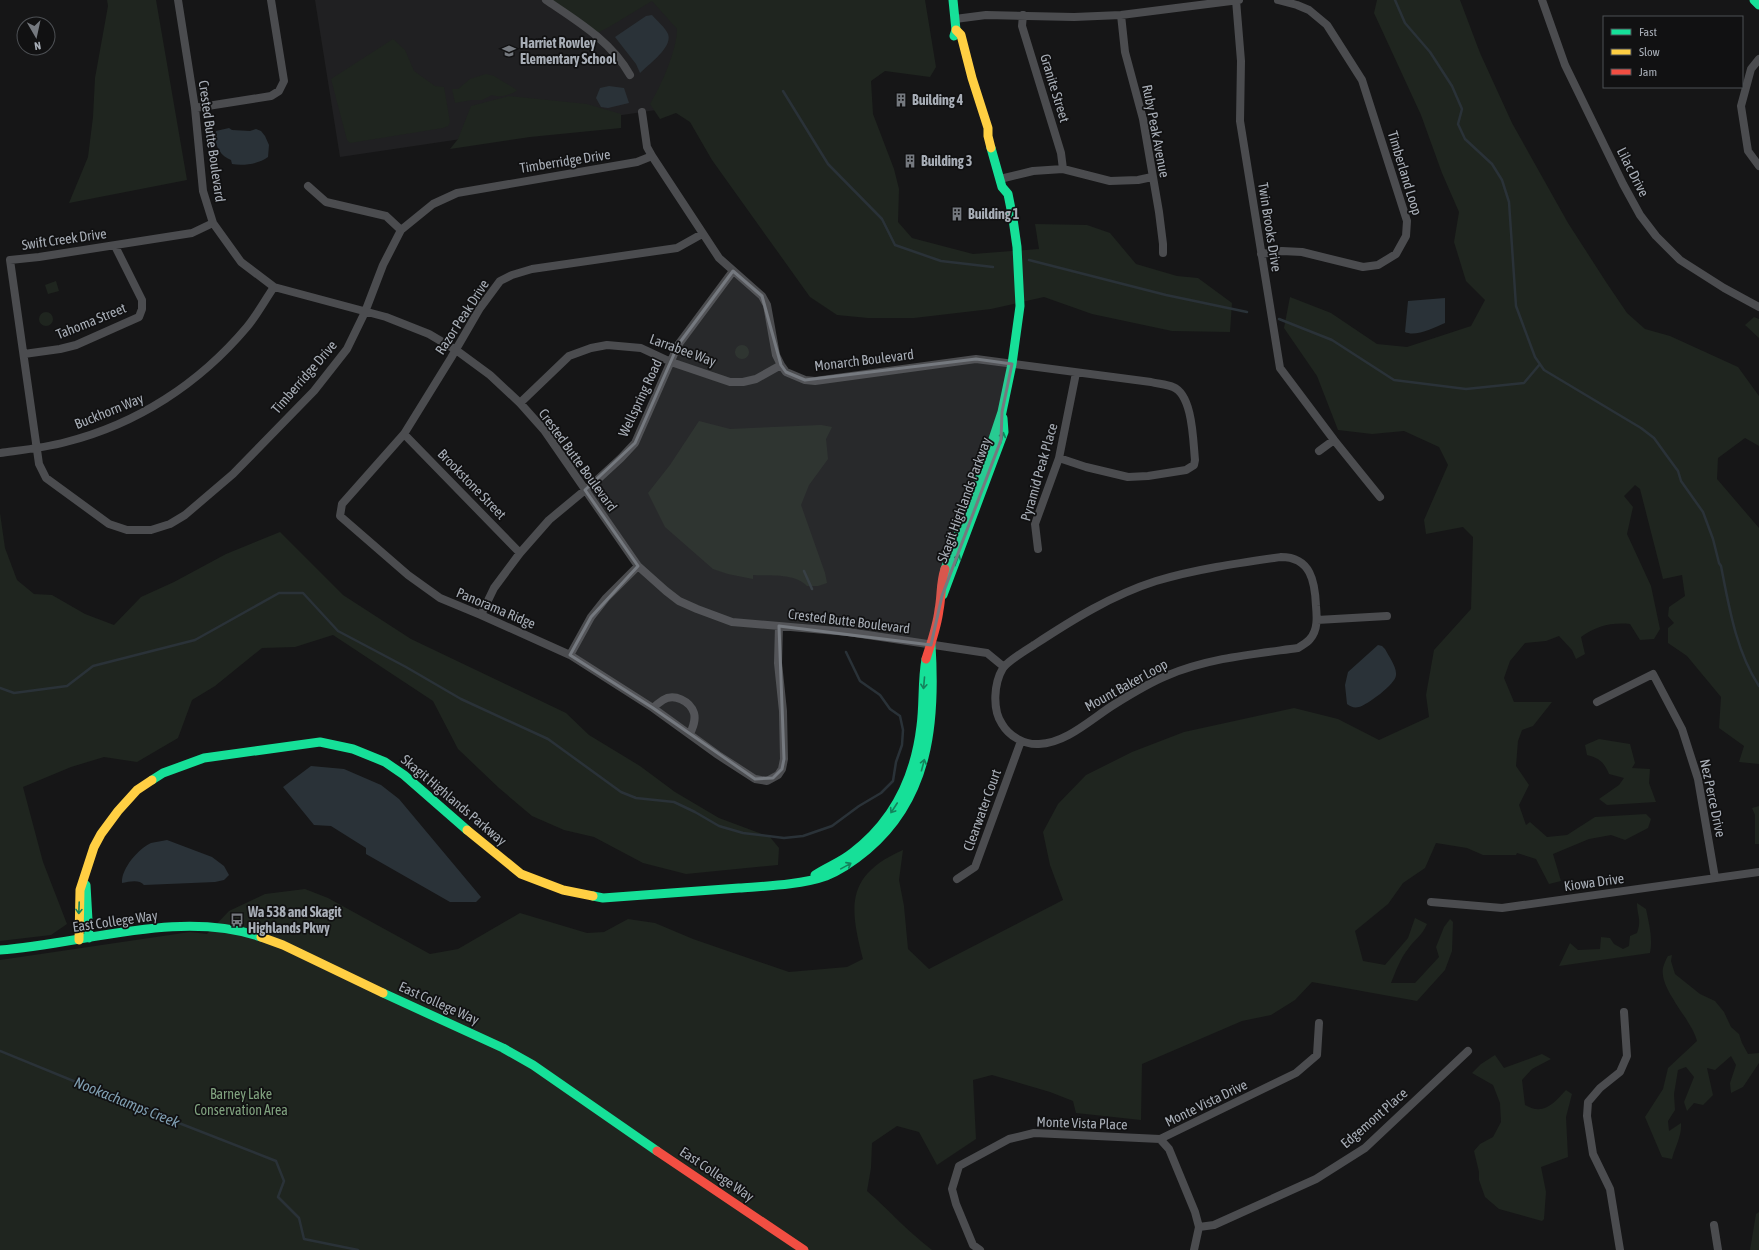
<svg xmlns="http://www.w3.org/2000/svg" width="1759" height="1250" font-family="'Asap Condensed',sans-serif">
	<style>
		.built { fill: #202022 }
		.green { fill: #1f251f }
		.water { fill: #2a3238 }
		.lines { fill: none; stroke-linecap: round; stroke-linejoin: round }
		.stream { stroke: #2a3238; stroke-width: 2.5 }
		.street { stroke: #4b4c4f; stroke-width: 8 }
		.fast { stroke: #16e098; stroke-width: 9 }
		.slow { stroke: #ffcf43; stroke-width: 9 }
		.jam { stroke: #f24e42; stroke-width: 9 }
		.oneway { stroke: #14835c }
		.marked { fill: #75797f; fill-opacity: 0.2; stroke: #75797f; stroke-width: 3; stroke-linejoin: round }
		.labels { text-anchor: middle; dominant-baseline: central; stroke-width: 3.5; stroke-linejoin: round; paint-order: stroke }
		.poi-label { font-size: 14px; font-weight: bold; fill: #a8aeb7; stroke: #111112; text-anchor: start }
		.street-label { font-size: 14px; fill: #a8aeb7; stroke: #111112 }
		.park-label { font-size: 14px; fill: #80a27f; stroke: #111112 }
		.water-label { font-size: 15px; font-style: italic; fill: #7f9eb1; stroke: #111112 }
	</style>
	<rect width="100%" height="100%" fill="#161617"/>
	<path class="built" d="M315,0H687L703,103L340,157Z"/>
	<path class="green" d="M107,0H156L187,180L69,203L88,157L93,117L95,78L108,6Z
		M552,0H925L936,67L930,77L885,71L871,81L873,114L894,169L899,189L898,222L912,238L973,254L1039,249L1035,224L1087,225L1110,233L1136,264L1177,276L1198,278L1232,303L1230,332L1172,331L1092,314L1044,297L991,309L914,318H868L837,315L810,297L712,160L690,122L676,113L660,119L650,104C661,86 677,50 677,29L652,1L609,27L597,33Z
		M1377,0H1460L1480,53L1512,123L1568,223L1606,282L1627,313L1645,329L1670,336L1738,367L1759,396V446L1745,438L1718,458L1717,479L1759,528V764L1739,762L1744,746L1719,728L1721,697L1687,656L1668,643V628L1674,623L1668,616L1669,607L1685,596L1682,575L1663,579L1640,489L1635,485L1624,496L1633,507L1627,534L1651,586L1660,629L1654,639L1640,640L1630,624C1612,622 1596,626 1581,637L1585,654L1576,659L1572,650L1559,636L1546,641L1525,643L1510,661L1504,678L1514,702H1552L1533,726L1522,730L1518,741L1516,766L1529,785L1519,805L1526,825L1530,822L1547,837L1567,835L1595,817L1646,814L1651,819L1648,828L1625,840L1611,835L1589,839L1553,854L1561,881L1549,884L1536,859L1517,853L1516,855H1483L1467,848L1436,843L1425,868L1403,883L1388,904L1355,931L1363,961L1385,965L1408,938L1415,918L1427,924C1422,936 1415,939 1408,949C1400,959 1396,971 1391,983H1415L1439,957L1436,947L1444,927L1450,919L1453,922L1452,951L1445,970L1417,1001L1312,982L1295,1000L1271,1015L1242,1021L1142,1064L1141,1120L1076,1113L1073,1101L1050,1092L992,1075L973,1080L976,1139L937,1165L919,1132L897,1126L872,1143L871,1168L867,1191C889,1210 908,1232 932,1250H0V960L190,932L207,934L229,911L265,894L305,889L328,898L430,954L458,949L520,913L587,933L604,932L628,919L655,923L693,939L789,972L847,967L863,959C849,906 846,875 903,850L899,880L904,906L908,949L929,969L1063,900L1050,865L1043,832L1058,804L1086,775L1132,752L1184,732L1294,708L1338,719L1379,740L1429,717L1426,695L1434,650L1471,609L1473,537L1463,527L1426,534L1424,520L1448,465L1439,447L1404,431L1372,434L1338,430L1317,376L1284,328L1290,297L1331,313L1377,344L1407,347L1471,326L1485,300L1466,281L1454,242L1459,212L1442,173L1421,115L1374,13Z
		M393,39L405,50L414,71L435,86L444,87L450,122L448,126L443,128L350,143L347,140L331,79Z
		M486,74L494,76L517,90C513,95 497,98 492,95L482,100H472L455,103L452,89H458L470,79Z
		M509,96L587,104L621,114V128L530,137L450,149L458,139L471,106Z
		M56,281L59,291L48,294L45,285Z
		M39 319a7 7 0 1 1 14 0a7 7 0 1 1-14 0Z
		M1754,317L1759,319V338L1745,325Z
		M735 352a7 7 0 1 1 14 0a7 7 0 1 1-14 0Z
		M699,421L730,429L821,425L832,427L826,439L828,459L809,485L801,505L825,573L827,583L818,586H807C795,573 770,576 753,575V579L728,574L713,569L665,527L648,493L670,465Z
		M0,513L5,548L17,580L34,594L52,595L85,614L114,625L141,597L174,582L226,554L280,532L343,595L411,639L566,713L589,735L640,766L675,792L719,818L770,837L779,848L778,865L686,874L643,863L594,837L564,830L532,816L499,788L458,749L433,701L333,635L295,647L262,648L215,686L192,700L178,738L137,762L104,757L71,767L23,787L43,862L67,924L51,935L0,941Z
		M1599,739L1630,744L1635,763L1632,768L1650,769L1649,783L1656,802L1607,805L1599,799L1619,785L1624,778L1609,774C1604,762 1599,758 1587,755L1585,745Z
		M1759,806V844H1755V815L1752,808Z
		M1637,903L1646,909C1649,924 1653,938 1650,953L1559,966L1570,943L1578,950L1600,949L1601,937L1610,938L1614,944L1623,949L1629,946L1630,936L1637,933C1642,919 1637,916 1637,903Z
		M1672,955L1671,961L1675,974L1700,994L1715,1001L1724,1012L1731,1027L1739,1034L1742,1043L1748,1054L1759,1053V1063L1743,1087L1731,1093L1730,1083L1736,1065L1731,1056L1715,1070L1707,1068L1713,1095L1703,1105L1694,1103L1687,1111L1684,1102L1694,1077L1686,1067L1678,1070L1674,1094L1675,1110L1668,1121L1669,1131L1681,1123C1682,1136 1675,1147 1672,1159L1662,1157L1645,1117L1663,1089L1668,1068L1697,1041C1692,1020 1659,989 1663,968C1664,964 1666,959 1668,956Z
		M1542,1054L1551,1059L1532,1069L1522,1080L1525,1105C1544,1116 1554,1103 1566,1090L1572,1094L1566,1117L1568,1157L1541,1167L1546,1192L1544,1219L1542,1221L1499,1209L1485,1197L1479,1180V1172L1474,1151L1480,1144L1493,1137L1501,1122L1500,1103L1493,1085L1472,1073L1481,1064L1495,1055L1504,1068Z
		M1759,1212V1250H1750L1756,1214Z"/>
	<path class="water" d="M652,15C657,21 665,27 668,34C673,47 649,64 640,73L636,64L615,37L646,16Z
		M609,86L624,88L629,103L608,108L601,107L596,98L600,88Z
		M229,128L232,130L250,131L256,129L261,131L265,136L269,145L268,157C259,164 243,166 232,164L231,160C219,156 213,142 216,131Z
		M1445,298V323C1434,328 1415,337 1405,332L1408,301Z
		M1378,645L1382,646L1385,649C1388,655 1397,667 1396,675C1396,684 1367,705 1359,707C1354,708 1351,707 1347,704L1345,685L1348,672Z
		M311,766L344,769L381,785L399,799L481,897L476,902H450L366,854V848L331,826L314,825L283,787Z
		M167,840L212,857L224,866L229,875L224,880L215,882L144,885C139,879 129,882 122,883C121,869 138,849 151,843C156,842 162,841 167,840Z"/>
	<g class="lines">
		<path class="stream" d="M1395,0L1405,23L1430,52L1452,86L1462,109L1458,124L1465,139L1492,164L1502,180L1509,202L1516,306L1535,357L1544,370L1641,428L1654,438L1667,456L1678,471L1681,481L1703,512L1713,539L1719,563L1721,566C1729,607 1736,651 1759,686
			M783,91L828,164L882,219L895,245L941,261L993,267
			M1029,260L1166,295L1247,312
			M1279,319L1332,340L1394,380L1466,389L1524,383L1540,364
			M804,571L812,589
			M0,688L14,693L67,686L93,666L195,640L279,593H303L338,631L406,667L461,699L548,739L621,792L636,798L674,802L695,812L719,826L743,833L784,838L803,836L832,826L859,806L881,793L893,781L896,762L902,745L903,730L900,716L890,709L880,695L860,681L846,652
			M0,1051L120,1100L276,1161L284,1181L278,1197L299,1218L304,1239L358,1250"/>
		<path class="street" d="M178,0L195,108L203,191L213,223L241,262L274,287L386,317L429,334L456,350L490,375L520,403L544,430L638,566L666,591L679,601L697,609L732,622L848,632L987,653L1004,667
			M546,0C577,21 611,41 630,75
			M1236,0L1241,61L1240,121L1280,368L1334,440L1380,497
			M1542,0L1565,65L1623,184L1640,215L1656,236L1680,260L1724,288L1759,307
			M1023,15L1022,26L1061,153L1063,169
			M1121,15L1125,52L1143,119L1159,212L1163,244V253
			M955,19L986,15L1074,17L1121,15L1239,0
			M1759,59L1751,69L1741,106L1748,151L1759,166
			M195,108L271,96L279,91L284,81L271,0
			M642,112L647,147L652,156L719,258L762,296L767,305L776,355L781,365L786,372L805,380L815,381L976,359L1151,382C1158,384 1166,384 1173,387C1193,395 1193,441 1195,460L1194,465L1186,470L1148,476L1128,477L1086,467L1059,458
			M1000,179L1033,171L1063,169L1110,181L1138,180L1152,177
			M308,186L326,202L386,216L401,230
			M213,223L192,233L39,257L10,260L39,464L46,478L109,524L127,530H151L170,524L185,515L233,474L314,391L347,349L365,312L383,265L401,230L433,204L457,193L637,162L652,156
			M702,234L677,248L532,269L512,275L500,281L480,308L451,358L404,434L342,504L340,516L408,575L440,598L481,615L570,655L653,708L718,755L755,779L767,781L778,775L782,769L784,759L783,711L778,663L779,626
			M1261,254L1282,251L1302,252L1363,267L1378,265L1396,254L1406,236L1407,221L1362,80L1327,25L1309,10L1297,5L1278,0
			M24,354L60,349L76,345L139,317L142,309V300L115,246
			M520,403L569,356L591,348L607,345L641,348L671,362L730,382H743L756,379L781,365
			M404,434L520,553
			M1319,451L1334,440
			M0,453C22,450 44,448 66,442C137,424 199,384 247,327C257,315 265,300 274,287
			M1038,549L1035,524L1059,458L1076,373
			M1281,557C1311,557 1315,582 1316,606C1317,617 1318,630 1310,639C1307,643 1302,645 1298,648C1254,654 1208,658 1166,676C1149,683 1131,694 1115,704C1092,718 1067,743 1039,744C1024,745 1009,736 1002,724C992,709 994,683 1003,668C1008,661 1026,650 1034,645C1072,620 1112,595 1156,581C1196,569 1239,563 1281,557Z
			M481,615L494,588L520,553L549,520L596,481L621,458L635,443L678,345L733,271
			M1317,620L1387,616
			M570,655L591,617L606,598L638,566
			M1597,702L1653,674L1682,729L1698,779L1715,878
			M653,708C656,705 660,702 663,700C674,693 690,701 694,713C696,720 693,727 690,734
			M957,879L975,867L1021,741
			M1431,902L1502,908L1759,872
			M1160,1139L1169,1149L1195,1212L1199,1227L1194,1250
			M1714,1225L1718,1250
			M1199,1227L1214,1225L1316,1179L1365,1148L1468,1051
			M980,1250L973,1245L956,1204L952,1189L959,1166L1009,1139L1034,1133L1160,1139L1296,1073L1317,1055L1319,1023
			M1620,1250L1610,1189L1593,1154L1587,1116L1588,1102L1600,1088L1620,1072L1627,1056L1624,1012"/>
		<path class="fast" d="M953,0L956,30L954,36
			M1754,0L1759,5
			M945,569L984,466L1002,412L1012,364L1020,306L1017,247L1013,219L1008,194L1002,187L991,148
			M943,595L1004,432L1003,418
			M152,780L163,773L204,758L320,742L353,749L385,762L404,775L467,830
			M815,875C827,867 841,862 852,853C893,822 915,777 921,726C924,704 922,681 926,659
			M86,885L89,938
			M593,896L603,898C648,895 694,891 739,888C766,886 801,885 826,876C841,870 855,860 867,850C929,798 936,722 931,645
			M0,950C83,944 180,909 261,937
			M383,993L503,1048L533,1065L657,1151"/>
		<path class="slow" d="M956,30L961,35L972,78L988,128V136L991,148
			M467,830L521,874L563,890L593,896
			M261,937L283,945L383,993
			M79,940L80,890L94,847L101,834L118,811L137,790L152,780"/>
		<path class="jam" d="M926,659C931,643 937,627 939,610C942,595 940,584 945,569
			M657,1151L804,1250"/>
	</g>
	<defs><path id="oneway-shaft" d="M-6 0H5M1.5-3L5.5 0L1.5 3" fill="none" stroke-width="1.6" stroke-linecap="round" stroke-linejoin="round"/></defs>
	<g class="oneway">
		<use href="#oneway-shaft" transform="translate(1002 438) rotate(-74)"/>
		<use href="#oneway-shaft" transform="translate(957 560) rotate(-69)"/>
		<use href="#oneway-shaft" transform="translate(924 683) rotate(95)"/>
		<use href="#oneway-shaft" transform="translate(923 765) rotate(-75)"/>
		<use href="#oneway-shaft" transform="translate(894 808) rotate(123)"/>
		<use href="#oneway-shaft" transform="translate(846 866) rotate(-29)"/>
		<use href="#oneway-shaft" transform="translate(79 908) rotate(92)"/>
	</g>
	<path class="marked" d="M733,271L762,296L781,365L786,372L805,380L976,359L1012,364L1002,412L1001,440L942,596L931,645L779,626L784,759L782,769L773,778L755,779L653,708L570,655L591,617L638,566L585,490L635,443L678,345Z"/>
	<defs>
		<g id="school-bare" transform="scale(1.08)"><path d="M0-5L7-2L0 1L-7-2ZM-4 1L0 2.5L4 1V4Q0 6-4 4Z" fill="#75797f" stroke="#111112" stroke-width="2.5" paint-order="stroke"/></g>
		<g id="building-bare" transform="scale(1.08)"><path d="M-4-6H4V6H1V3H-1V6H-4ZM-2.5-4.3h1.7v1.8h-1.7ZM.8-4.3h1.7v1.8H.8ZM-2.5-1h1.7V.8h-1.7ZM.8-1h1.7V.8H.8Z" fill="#75797f" stroke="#111112" stroke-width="2.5" paint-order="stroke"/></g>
		<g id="bus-bare" transform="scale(1.08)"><path d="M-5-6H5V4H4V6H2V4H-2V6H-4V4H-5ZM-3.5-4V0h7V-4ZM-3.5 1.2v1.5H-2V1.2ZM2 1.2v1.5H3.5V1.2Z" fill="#75797f" stroke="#111112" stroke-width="2.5" paint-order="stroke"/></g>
	</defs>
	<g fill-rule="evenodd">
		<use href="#school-bare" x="509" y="51"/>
		<use href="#building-bare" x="901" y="100"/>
		<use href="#building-bare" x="910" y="161"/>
		<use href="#building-bare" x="957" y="214"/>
		<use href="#bus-bare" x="237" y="920"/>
	</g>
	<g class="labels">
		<g class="poi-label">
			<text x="520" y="43">Harriet Rowley<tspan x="520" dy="16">Elementary School</tspan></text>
			<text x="912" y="100">Building 4</text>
			<text x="921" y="161">Building 3</text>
			<text x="968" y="214">Building 1</text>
			<text x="248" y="912">Wa 538 and Skagit<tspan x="248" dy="16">Highlands Pkwy</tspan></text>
		</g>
		<g class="street-label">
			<text transform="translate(1055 88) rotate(73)">Granite Street</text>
			<text transform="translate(1156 131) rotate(79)">Ruby Peak Avenue</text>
			<text transform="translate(212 141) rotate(82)">Crested Butte Boulevard</text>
			<text transform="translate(565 161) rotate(-9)">Timberridge Drive</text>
			<text transform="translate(1633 172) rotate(63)">Lilac Drive</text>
			<text transform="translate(1405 173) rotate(73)">Timberland Loop</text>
			<text transform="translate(1270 227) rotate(81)">Twin Brooks Drive</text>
			<text transform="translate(64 239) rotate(-8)">Swift Creek Drive</text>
			<text transform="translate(462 317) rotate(-57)">Razor Peak Drive</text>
			<text transform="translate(91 321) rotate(-22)">Tahoma Street</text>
			<text transform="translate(683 350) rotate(20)">Larrabee Way</text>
			<text transform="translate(864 360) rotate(-7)">Monarch Boulevard</text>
			<text transform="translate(304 377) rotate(-49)">Timberridge Drive</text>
			<text transform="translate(640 398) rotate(-65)">Wellspring Road</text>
			<text transform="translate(109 411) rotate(-22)">Buckhorn Way</text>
			<text transform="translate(578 460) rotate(54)">Crested Butte Boulevard</text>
			<text transform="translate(1039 472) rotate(-74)">Pyramid Peak Place</text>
			<text transform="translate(472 484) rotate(46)">Brookstone Street</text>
			<text transform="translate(964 500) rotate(-70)">Skagit Highlands Parkway</text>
			<text transform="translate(496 608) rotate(23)">Panorama Ridge</text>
			<text transform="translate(849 621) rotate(7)">Crested Butte Boulevard</text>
			<text transform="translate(1126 685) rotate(-29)">Mount Baker Loop</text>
			<text transform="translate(1713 798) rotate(78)">Nez Perce Drive</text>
			<text transform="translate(454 800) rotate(40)">Skagit Highlands Parkway</text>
			<text transform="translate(982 810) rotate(-70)">Clearwater Court</text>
			<text transform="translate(1594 882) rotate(-8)">Kiowa Drive</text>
			<text transform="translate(115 921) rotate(-8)">East College Way</text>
			<text transform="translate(439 1003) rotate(24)">East College Way</text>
			<text transform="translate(1206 1103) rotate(-26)">Monte Vista Drive</text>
			<text transform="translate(1374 1118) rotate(-41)">Edgemont Place</text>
			<text transform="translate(1082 1123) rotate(2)">Monte Vista Place</text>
			<text transform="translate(717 1174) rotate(34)">East College Way</text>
		</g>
		<g class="park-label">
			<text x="241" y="1094">Barney Lake<tspan x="241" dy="16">Conservation Area</tspan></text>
		</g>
		<g class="water-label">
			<text transform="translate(127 1102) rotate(22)">Nookachamps Creek</text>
		</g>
	</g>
	<rect x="1603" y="16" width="140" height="72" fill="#111112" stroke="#4d5054"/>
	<rect x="1611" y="29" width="20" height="6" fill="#16e098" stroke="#4d5054"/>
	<text x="1639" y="36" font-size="12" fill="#a8aeb7">Fast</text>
	<rect x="1611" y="49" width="20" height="6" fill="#ffcf43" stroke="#4d5054"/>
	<text x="1639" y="56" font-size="12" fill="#a8aeb7">Slow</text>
	<rect x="1611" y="69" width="20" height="6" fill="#f24e42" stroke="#4d5054"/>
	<text x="1639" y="76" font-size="12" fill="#a8aeb7">Jam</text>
	<g transform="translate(36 36) rotate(171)"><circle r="19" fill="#111112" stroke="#4d5054"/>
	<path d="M0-3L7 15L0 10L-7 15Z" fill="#75797f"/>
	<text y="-6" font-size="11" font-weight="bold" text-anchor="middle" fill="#a8aeb7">N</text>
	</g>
</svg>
